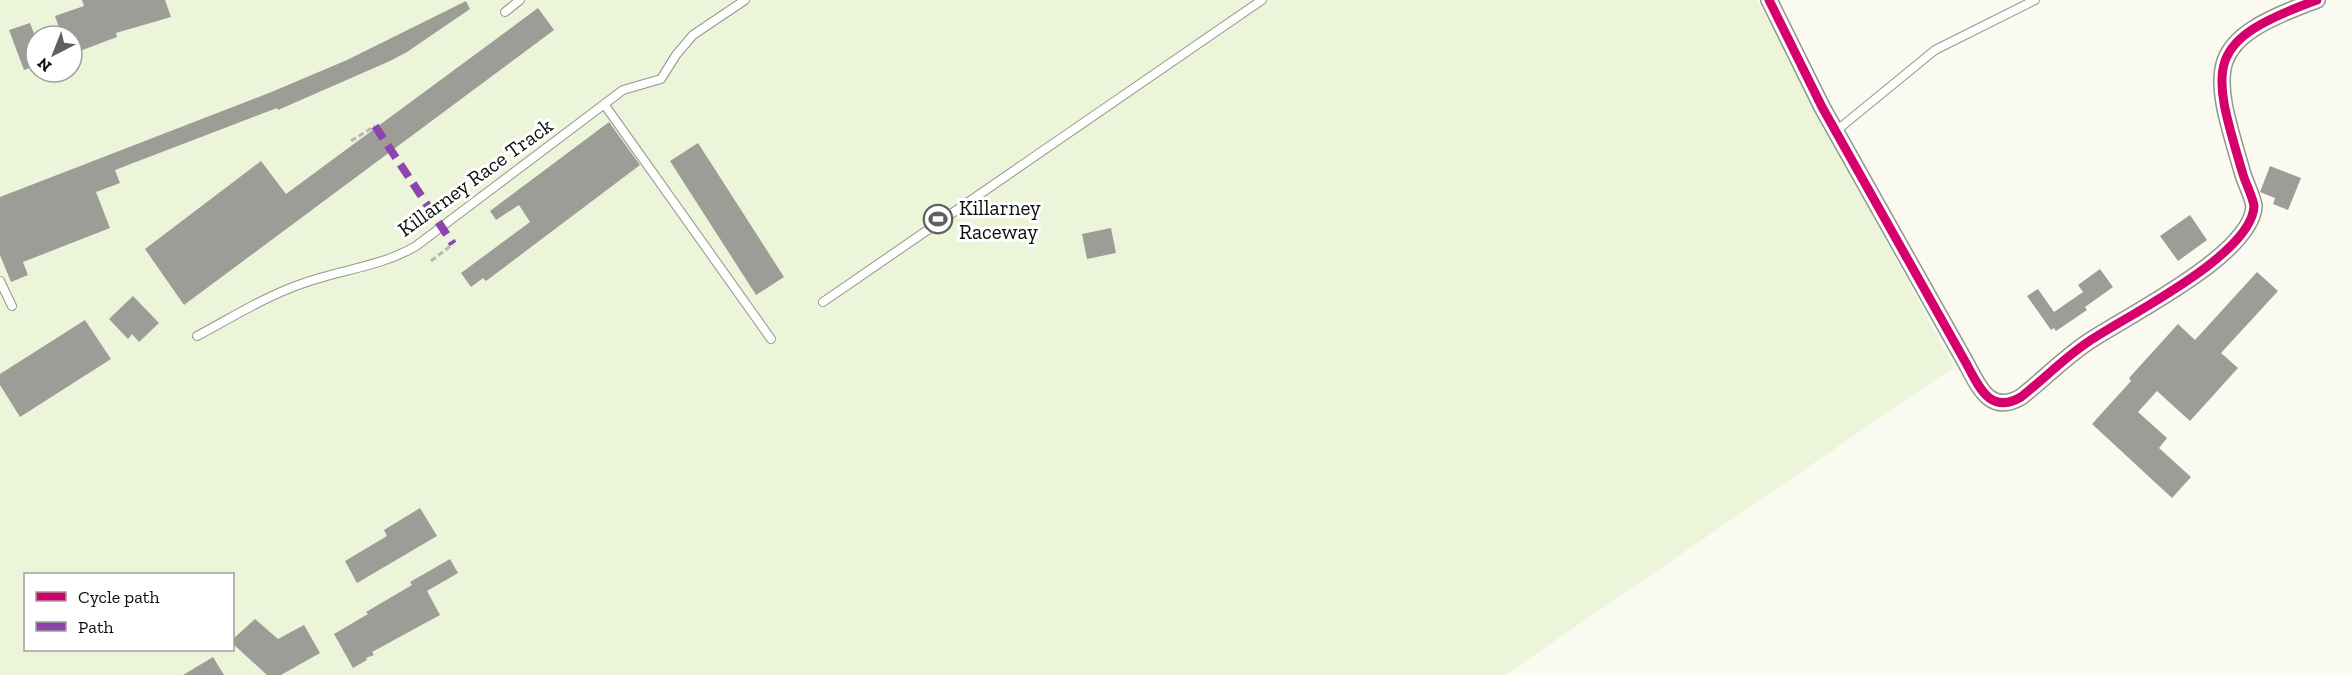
<svg xmlns="http://www.w3.org/2000/svg" width="2352" height="675" font-family="'Zilla Slab',serif">
	<style>
		.pitch { fill: #ecf5da; fill-rule: evenodd }
		.building { fill: #9e9c97 }
		.lines { fill: none; stroke-linecap: round; stroke-linejoin: round }
		.lane-casing { stroke: #949490; stroke-width: 10 }
		.street-casing { stroke: #949490; stroke-width: 18 }
		.path { stroke: #b8b8b6; stroke-width: 3; stroke-dasharray: 6 3; stroke-linecap: butt }
		.lane { stroke: #fefefd; stroke-width: 8 }
		.street { stroke: #fefefd; stroke-width: 15 }
		.quiet { stroke: #8e44ad; stroke-width: 8; stroke-dasharray: 15 8; stroke-linecap: butt }
		.cycleway-casing { stroke: #fff; stroke-width: 13 }
		.cycleway { stroke: #d6006c; stroke-width: 9 }
		.labels { text-anchor: middle; dominant-baseline: central; stroke-width: 6; stroke-linejoin: round; paint-order: stroke }
		.street-label { font-size: 21px; fill: #0d0d0d; stroke: #fff }
		.poi-label { font-size: 21px; fill: #0d0d0d; stroke: #fff; text-anchor: start }
	</style>
	<rect width="100%" height="100%" fill="#fbfaf1"/>
	<path class="pitch" d="M0,0H1757L1954,367L1505,675H0ZM36,36H72V72H36ZM26,574H232V650H26Z"/>
	<path class="building" d="M82,0H165L171,17L116,33L117,37L72,54V36H62L55,16L84,6Z
		M466,1L470,9L407,52L390,61L278,110L277,108L115,170L120,183L96,192L110,228L23,262L28,275L11,282L0,255V197L269,93L347,60Z
		M538,8L554,30L184,305L145,249L261,161L286,194Z
		M30,23L36,39V66L24,70L9,30Z
		M609,122L640,165L486,281L483,278L471,287L461,273L530,222L519,205L496,220L490,211Z
		M698,143L784,277L756,295L670,161Z
		M2270,166L2301,178L2288,210L2273,204L2275,198L2260,192Z
		M2190,215L2207,240L2178,261L2160,236Z
		M1111,228L1116,253L1087,259L1082,234Z
		M2100,269L2113,287L2085,307L2087,310L2056,331L2054,328L2051,330L2027,296L2038,289L2054,312L2083,292L2078,285Z
		M2257,272L2278,291L2221,353L2238,368L2190,421L2157,391L2138,412L2167,438L2159,448L2191,477L2172,498L2092,424L2131,381L2129,378L2178,324L2195,340Z
		M133,296L159,323L139,342L132,334L128,339L109,319Z
		M85,320L111,359L20,417L0,385V374Z
		M420,508L437,536L357,583L345,561L387,536L384,530Z
		M450,559L458,573L427,591L440,615L372,652L374,655L366,658L367,660L353,668L334,634L368,614L366,612L412,585L410,582Z
		M255,619L278,639L304,625L320,653L281,675H267L232,643V640Z
		M213,657L224,675H183Z"/>
	<g class="lines">
		<g class="lane-casing">
			<path id="lane" d="M505,12L520,0
				M604,104L771,339
				M1836,131L1935,50L2035,0
				M0,281L12,306
				M823,302L1262,0
				M197,336C231,318 264,297 301,284C338,270 381,267 416,246L623,90L661,79L676,55L693,35L745,0"/>
		</g>
		<g class="street-casing">
			<path id="street" d="M1769,0L1822,107L1966,363C1979,387 1990,415 2021,397C2044,379 2064,358 2088,342C2126,316 2252,255 2254,206C2252,194 2245,183 2242,171C2210,64 2204,41 2317,0"/>
		</g>
		<path class="path" d="M351,141L375,126
			M431,261L453,244"/>
		<use href="#lane" class="lane"/>
		<use href="#street" class="street"/>
		<path class="quiet" d="M375,126L453,244"/>
		<g class="cycleway-casing">
			<path id="cycleway" d="M1769,0L1822,107L1966,363C1979,387 1990,415 2021,397C2044,379 2064,358 2088,342C2126,316 2252,255 2254,206C2252,194 2245,183 2242,171C2210,64 2204,41 2317,0"/>
		</g>
		<use href="#cycleway" class="cycleway"/>
	</g>
	<defs>
		<g id="stadium-ring" transform="scale(1.5)"><circle r="9.5" fill="#fff" stroke="#60605d" stroke-width="1.5"/><path d="M0-5a6.5 5 0 1 0 0 10a6.5 5 0 1 0 0-10ZM-3.5-1.8h7v3.6h-7Z" fill="#60605d"/></g>
	</defs>
	<g fill-rule="evenodd">
		<use href="#stadium-ring" x="938" y="219"/>
	</g>
	<g class="labels">
		<g class="street-label">
			<text transform="translate(475 177) rotate(-36)">Killarney Race Track</text>
		</g>
		<g class="poi-label">
			<text x="959" y="207">Killarney<tspan x="959" dy="24">Raceway</tspan></text>
		</g>
	</g>
	<rect x="24" y="573" width="210" height="78" fill="#ffffff" stroke="#9e9e9e" stroke-width="1.5"/>
	<rect x="36" y="592" width="30" height="9" fill="#d6006c" stroke="#9e9e9e" stroke-width="1.5"/>
	<text x="78" y="603" font-size="18" fill="#0d0d0d">Cycle path</text>
	<rect x="36" y="622" width="30" height="9" fill="#8e44ad" stroke="#9e9e9e" stroke-width="1.5"/>
	<text x="78" y="633" font-size="18" fill="#0d0d0d">Path</text>
	<g transform="translate(54 54) rotate(222)"><circle r="28" fill="#ffffff" stroke="#9e9e9e" stroke-width="1.5"/>
	<path d="M0-4.5L10 22L0 15L-10 22Z" fill="#60605d"/>
	<text y="-9" font-size="16" font-weight="bold" text-anchor="middle" fill="#0d0d0d">N</text>
	</g>
</svg>
